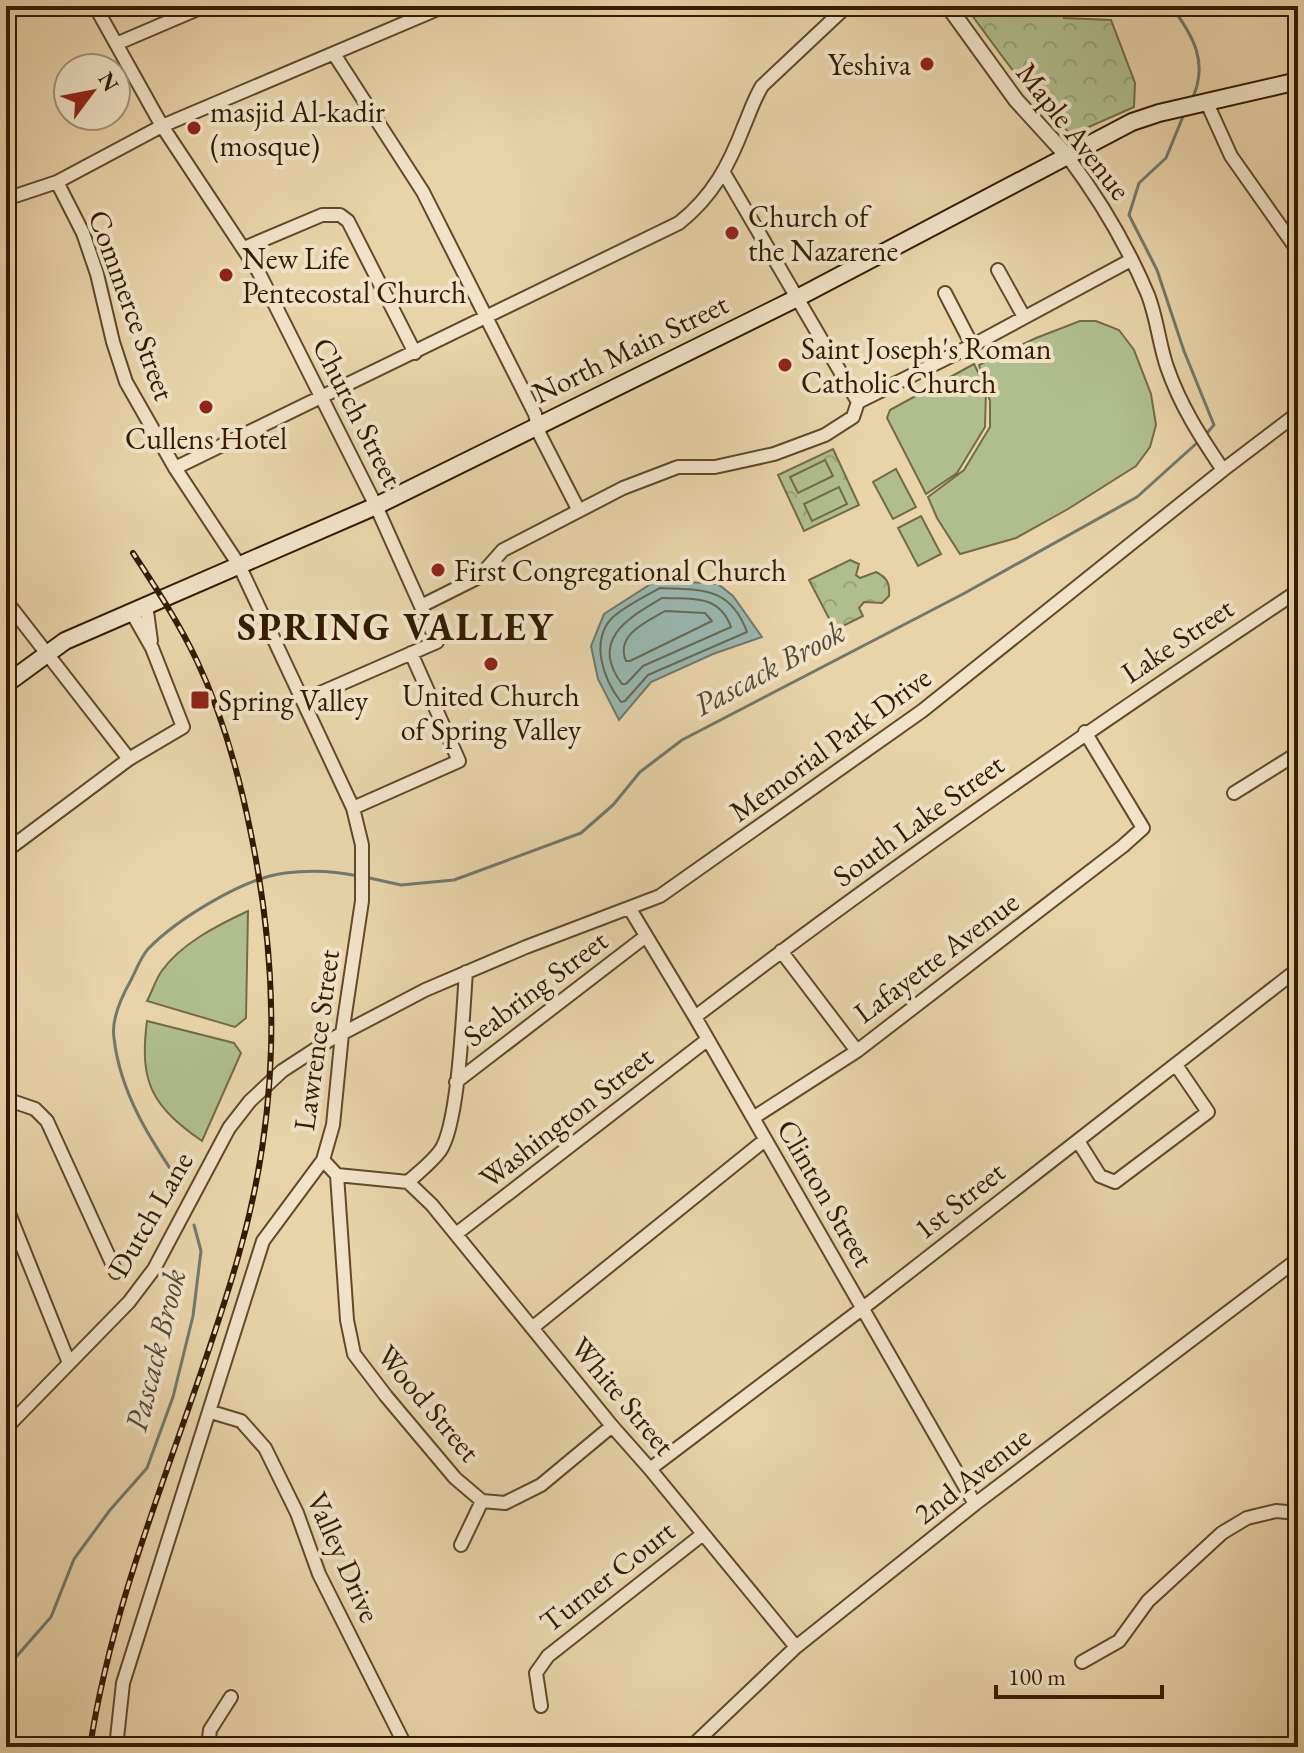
<svg xmlns="http://www.w3.org/2000/svg" width="1304" height="1753" font-family="'EB Garamond',serif">
	<style>
		.forest { fill: url(#forest-crowns); stroke: #726c46; stroke-width: 2 }
		.garden { fill: #b0be8d; stroke: #726c46; stroke-width: 2 }
		.water { fill: #99b7b0; stroke: #71796a; stroke-width: 2 }
		.lines { fill: none; stroke-linecap: round; stroke-linejoin: round }
		.shore { stroke: #666958; stroke-width: 2 }
		.stream { stroke: #71796a; stroke-width: 3 }
		.minor-casing { stroke: #61492a; stroke-width: 16 }
		.tertiary-casing { stroke: #61492a; stroke-width: 18 }
		.secondary-casing { stroke: #341b00; stroke-width: 20 }
		.minor { stroke: #f1e3c8; stroke-width: 12 }
		.tertiary { stroke: #f1e3c8; stroke-width: 14 }
		.secondary { stroke: #f1e3c8; stroke-width: 16 }
		.rail-casing { stroke: #341b00; stroke-width: 6 }
		.rail { stroke: #f1e3c8; stroke-width: 3; stroke-dasharray: 9; stroke-linecap: butt }
		.poi-dot { fill: #8f2418; stroke: #f1e3c8; stroke-width: 3 }
		.labels { text-anchor: middle; dominant-baseline: central; stroke-width: 8; stroke-linejoin: round; paint-order: stroke }
		.poi-label { font-size: 30px; fill: #341b00; stroke: #f1e3c8; text-anchor: start }
		.street-label { font-size: 30px; fill: #341b00; stroke: #f1e3c8 }
		.water-label { font-size: 32px; font-style: italic; fill: #524a35; stroke: #f1e3c8 }
		.district-label { font-size: 38px; font-weight: bold; letter-spacing: 2px; fill: #341b00; stroke: #f1e3c8 }
	</style>
	<defs>
		<pattern id="forest-crowns" width="20" height="18" patternUnits="userSpaceOnUse" patternTransform="scale(2)"><rect width="20" height="18" fill="#b0be8d"/><path d="M2 6a3 3 0 1 1 6 0M12 15a3 3 0 1 1 6 0" fill="none" stroke="#98a378"/></pattern>
	</defs>
	<rect width="100%" height="100%" fill="#e9d4aa"/>
	<filter id="stains"><feTurbulence type="fractalNoise" baseFrequency=".0025" numOctaves="4"/><feColorMatrix values="0 0 0 0 .2 0 0 0 0 .09 0 0 0 0 .02 0 0 0 .5 -.17"/></filter>
	<radialGradient id="worn" r=".72"><stop offset=".6" stop-color="#630" stop-opacity="0"/><stop offset="1" stop-color="#630" stop-opacity=".3"/></radialGradient>
	<path class="forest" d="M965,6H1063L1064,18L1111,20L1135,83L1134,107L1073,134C1048,124 985,32 965,6Z
		M833,449L859,505L804,531L778,475Z
		M850,560L859,564L856,575L860,578L876,572C888,578 890,584 889,596L882,603L864,602L859,608L863,616L835,630L809,580Z"/>
	<path class="garden" d="M1080,321H1096L1119,330L1134,350L1151,394L1156,425L1150,447L1136,466L1068,509L1016,538L960,554L937,518L928,497L964,470L990,427V401L986,389L985,427L957,473L926,494L887,418L890,410L974,364L984,384L979,365L1036,338Z
		M825,460L833,476L798,493L790,477Z
		M896,469L916,507L893,519L873,482Z
		M839,487L847,504L812,521L804,504Z
		M921,516L941,554L918,566L898,528Z
		M248,911L246,1018L235,1027L147,1001C152,992 155,981 161,972C180,944 218,925 248,911Z
		M147,1021L234,1043L241,1053L202,1141C152,1106 139,1083 147,1021Z"/>
	<path class="water" d="M657,580L718,584L733,596L762,637L713,654L651,682L619,720L598,679L591,646L604,614Z"/>
	<g class="lines">
		<path class="shore" d="M660,588C701,590 730,586 747,632L648,675L625,701L621,702C604,680 590,643 611,619C620,609 647,595 660,588Z
			M662,598C692,599 719,594 731,627L643,666L626,684H622C589,640 628,618 662,598Z
			M665,611L705,613L712,621L630,661H626C615,635 646,622 665,611Z"/>
		<path class="stream" d="M1171,6C1193,35 1210,64 1191,101
			M1184,114L1166,158L1139,183L1129,215L1157,270L1184,351L1214,425L1206,434
			M365,877L401,885L454,880L581,833L613,805L640,772L682,740L963,594L1137,497L1198,442
			M182,1186C151,1141 120,1093 114,1038C111,1020 122,996 131,980C136,970 141,957 148,949C177,919 244,878 285,873C308,870 335,871 358,876
			M6,1681L16,1657L51,1617L74,1559L110,1510L147,1468L173,1397L193,1316L201,1251L194,1225"/>
		<g class="minor-casing">
			<path id="minor" d="M95,6L162,126L258,271L376,506L437,642L304,700
				M116,44L205,6
				M334,54L423,192L535,414L540,435L579,511
				M1207,103L1231,156L1298,251
				M1068,157C1100,200 1127,245 1148,295C1157,318 1159,344 1167,367C1180,405 1200,436 1223,470
				M724,173L858,402
				M57,182L83,233L97,274L113,342L126,382L175,468L239,565L353,808L362,845V901L342,1034L333,1125L323,1160L263,1241L123,1683L116,1747
				M6,199L57,182L162,126L445,6
				M244,248L322,215H340L348,221L415,353
				M998,270L1024,317
				M945,293L972,345
				M858,402L977,343L1131,260
				M175,468L679,223C713,196 729,165 744,126C750,112 754,99 762,86L847,6
				M6,601L129,759
				M146,604L151,641
				M421,606L479,577L503,550L623,488L678,467H715L774,454L825,435L853,417L858,402
				M1234,793L1298,753
				M353,808L459,761L411,653
				M6,851L129,759L183,727L152,648L131,611
				M630,909L695,1017L975,1504
				M781,951L857,1051
				M695,1017C890,867 1093,727 1298,591
				M456,1082L646,936
				M6,1099L35,1109L47,1121L116,1272
				M753,1118L857,1051L1123,846L1143,828L1085,732
				M1078,1141L1100,1176L1115,1182L1208,1112L1176,1065
				M323,1160L337,1175L408,1182C419,1172 431,1163 440,1151C459,1125 463,1009 466,972
				M337,1175L347,1320L354,1354L386,1396L455,1478L482,1501L505,1503L541,1485L612,1426
				M408,1182L432,1205L612,1426L650,1469L796,1647
				M6,1206L69,1363
				M456,1234L707,1040
				M532,1328L765,1140
				M211,1412L241,1421L265,1448L297,1513L319,1574L406,1747
				M6,1428L129,1302L154,1269L229,1128L250,1101L282,1071L328,1041L425,990L526,947L660,896L922,711L1223,470L1298,413
				M650,1469L863,1308L1298,969
				M461,1545L482,1501
				M1082,1662L1119,1641L1148,1601L1222,1533L1247,1518L1276,1511L1298,1513
				M541,1706L536,1673L548,1656L703,1534
				M208,1747L210,1730L231,1697
				M463,1747L468,1744
				M691,1747L796,1647L975,1504L1298,1259"/>
		</g>
		<g class="tertiary-casing">
			<path id="tertiary" d="M948,6L1016,100L1068,157"/>
		</g>
		<g class="secondary-casing">
			<path id="secondary" d="M6,684L65,641L376,506L799,297L1132,122L1159,113L1298,81"/>
		</g>
		<use href="#minor" class="minor"/>
		<use href="#tertiary" class="tertiary"/>
		<use href="#secondary" class="secondary"/>
		<g class="rail-casing">
			<path id="rail" d="M90,1747C116,1578 190,1424 237,1261C279,1118 281,980 251,834C239,774 223,716 197,661C179,623 156,588 133,553"/>
		</g>
		<use href="#rail" class="rail"/>
	</g>
	<g class="poi-dot">
		<circle cx="927" cy="64" r="8"/>
		<circle cx="194" cy="128" r="8"/>
		<circle cx="732" cy="233" r="8"/>
		<circle cx="226" cy="275" r="8"/>
		<circle cx="785" cy="365" r="8"/>
		<circle cx="206" cy="407" r="8"/>
		<circle cx="438" cy="570" r="8"/>
		<circle cx="491" cy="664" r="8"/>
		<rect x="190" y="690" width="20" height="20" rx="4"/>
	</g>
	<g class="labels">
		<g class="poi-label">
			<text x="911" y="64" text-anchor="end">Yeshiva</text>
			<text x="210" y="111">masjid Al-kadir<tspan x="210" dy="34">(mosque)</tspan></text>
			<text x="748" y="216">Church of<tspan x="748" dy="34">the Nazarene</tspan></text>
			<text x="242" y="258">New Life<tspan x="242" dy="34">Pentecostal Church</tspan></text>
			<text x="801" y="348">Saint Joseph's Roman<tspan x="801" dy="34">Catholic Church</tspan></text>
			<text x="206" y="438" text-anchor="middle">Cullens Hotel</text>
			<text x="454" y="570">First Congregational Church</text>
			<text x="491" y="695" text-anchor="middle">United Church<tspan x="491" dy="34">of Spring Valley</tspan></text>
			<text x="218" y="700">Spring Valley</text>
		</g>
		<g class="street-label">
			<text transform="translate(1074 131) rotate(52)">Maple Avenue</text>
			<text transform="translate(132 305) rotate(70)">Commerce Street</text>
			<text transform="translate(630 348) rotate(-26)">North Main Street</text>
			<text transform="translate(358 412) rotate(63)">Church Street</text>
			<text transform="translate(1177 640) rotate(-34)">Lake Street</text>
			<text transform="translate(830 744) rotate(-36)">Memorial Park Drive</text>
			<text transform="translate(918 820) rotate(-36)">South Lake Street</text>
			<text transform="translate(936 957) rotate(-37)">Lafayette Avenue</text>
			<text transform="translate(535 988) rotate(-37)">Seabring Street</text>
			<text transform="translate(316 1040) rotate(-82)">Lawrence Street</text>
			<text transform="translate(566 1117) rotate(-38)">Washington Street</text>
			<text transform="translate(826 1193) rotate(60)">Clinton Street</text>
			<text transform="translate(959 1200) rotate(-38)">1st Street</text>
			<text transform="translate(150 1214) rotate(-60)">Dutch Lane</text>
			<text transform="translate(623 1396) rotate(50)">White Street</text>
			<text transform="translate(429 1403) rotate(50)">Wood Street</text>
			<text transform="translate(972 1475) rotate(-38)">2nd Avenue</text>
			<text transform="translate(344 1557) rotate(66)">Valley Drive</text>
			<text transform="translate(607 1576) rotate(-38)">Turner Court</text>
		</g>
		<g class="water-label">
			<text transform="translate(769 668) rotate(-28)">Pascack Brook</text>
			<text transform="translate(155 1350) rotate(-76)">Pascack Brook</text>
		</g>
		<g class="district-label">
			<text x="396" y="626">SPRING VALLEY</text>
		</g>
	</g>
	<rect width="1304" height="1753" fill="none" stroke="#e9d4aa" stroke-width="32"/>
	<rect x="8" y="8" width="1288" height="1737" fill="none" stroke="#341b00" stroke-width="4"/>
	<rect x="16" y="16" width="1272" height="1721" fill="none" stroke="#341b00" stroke-width="2"/>
	<g transform="translate(92 92) rotate(58)"><circle r="38" fill="#f1e3c8" stroke="#a59378" stroke-width="2"/>
	<path d="M0-6L14 30L0 20L-14 30Z" fill="#8f2418"/>
	<text y="-12" font-size="22" font-weight="bold" text-anchor="middle" fill="#341b00">N</text>
	</g>
	<path d="M996 1685v12h166v-12" fill="none" stroke="#341b00" stroke-width="4"/>
	<text x="1008" y="1685" font-size="24" fill="#341b00" stroke="#f1e3c8" stroke-width="6" paint-order="stroke">100 m</text>
	<rect width="100%" height="100%" filter="url(#stains)"/>
	<rect width="100%" height="100%" fill="url(#worn)"/>
</svg>
